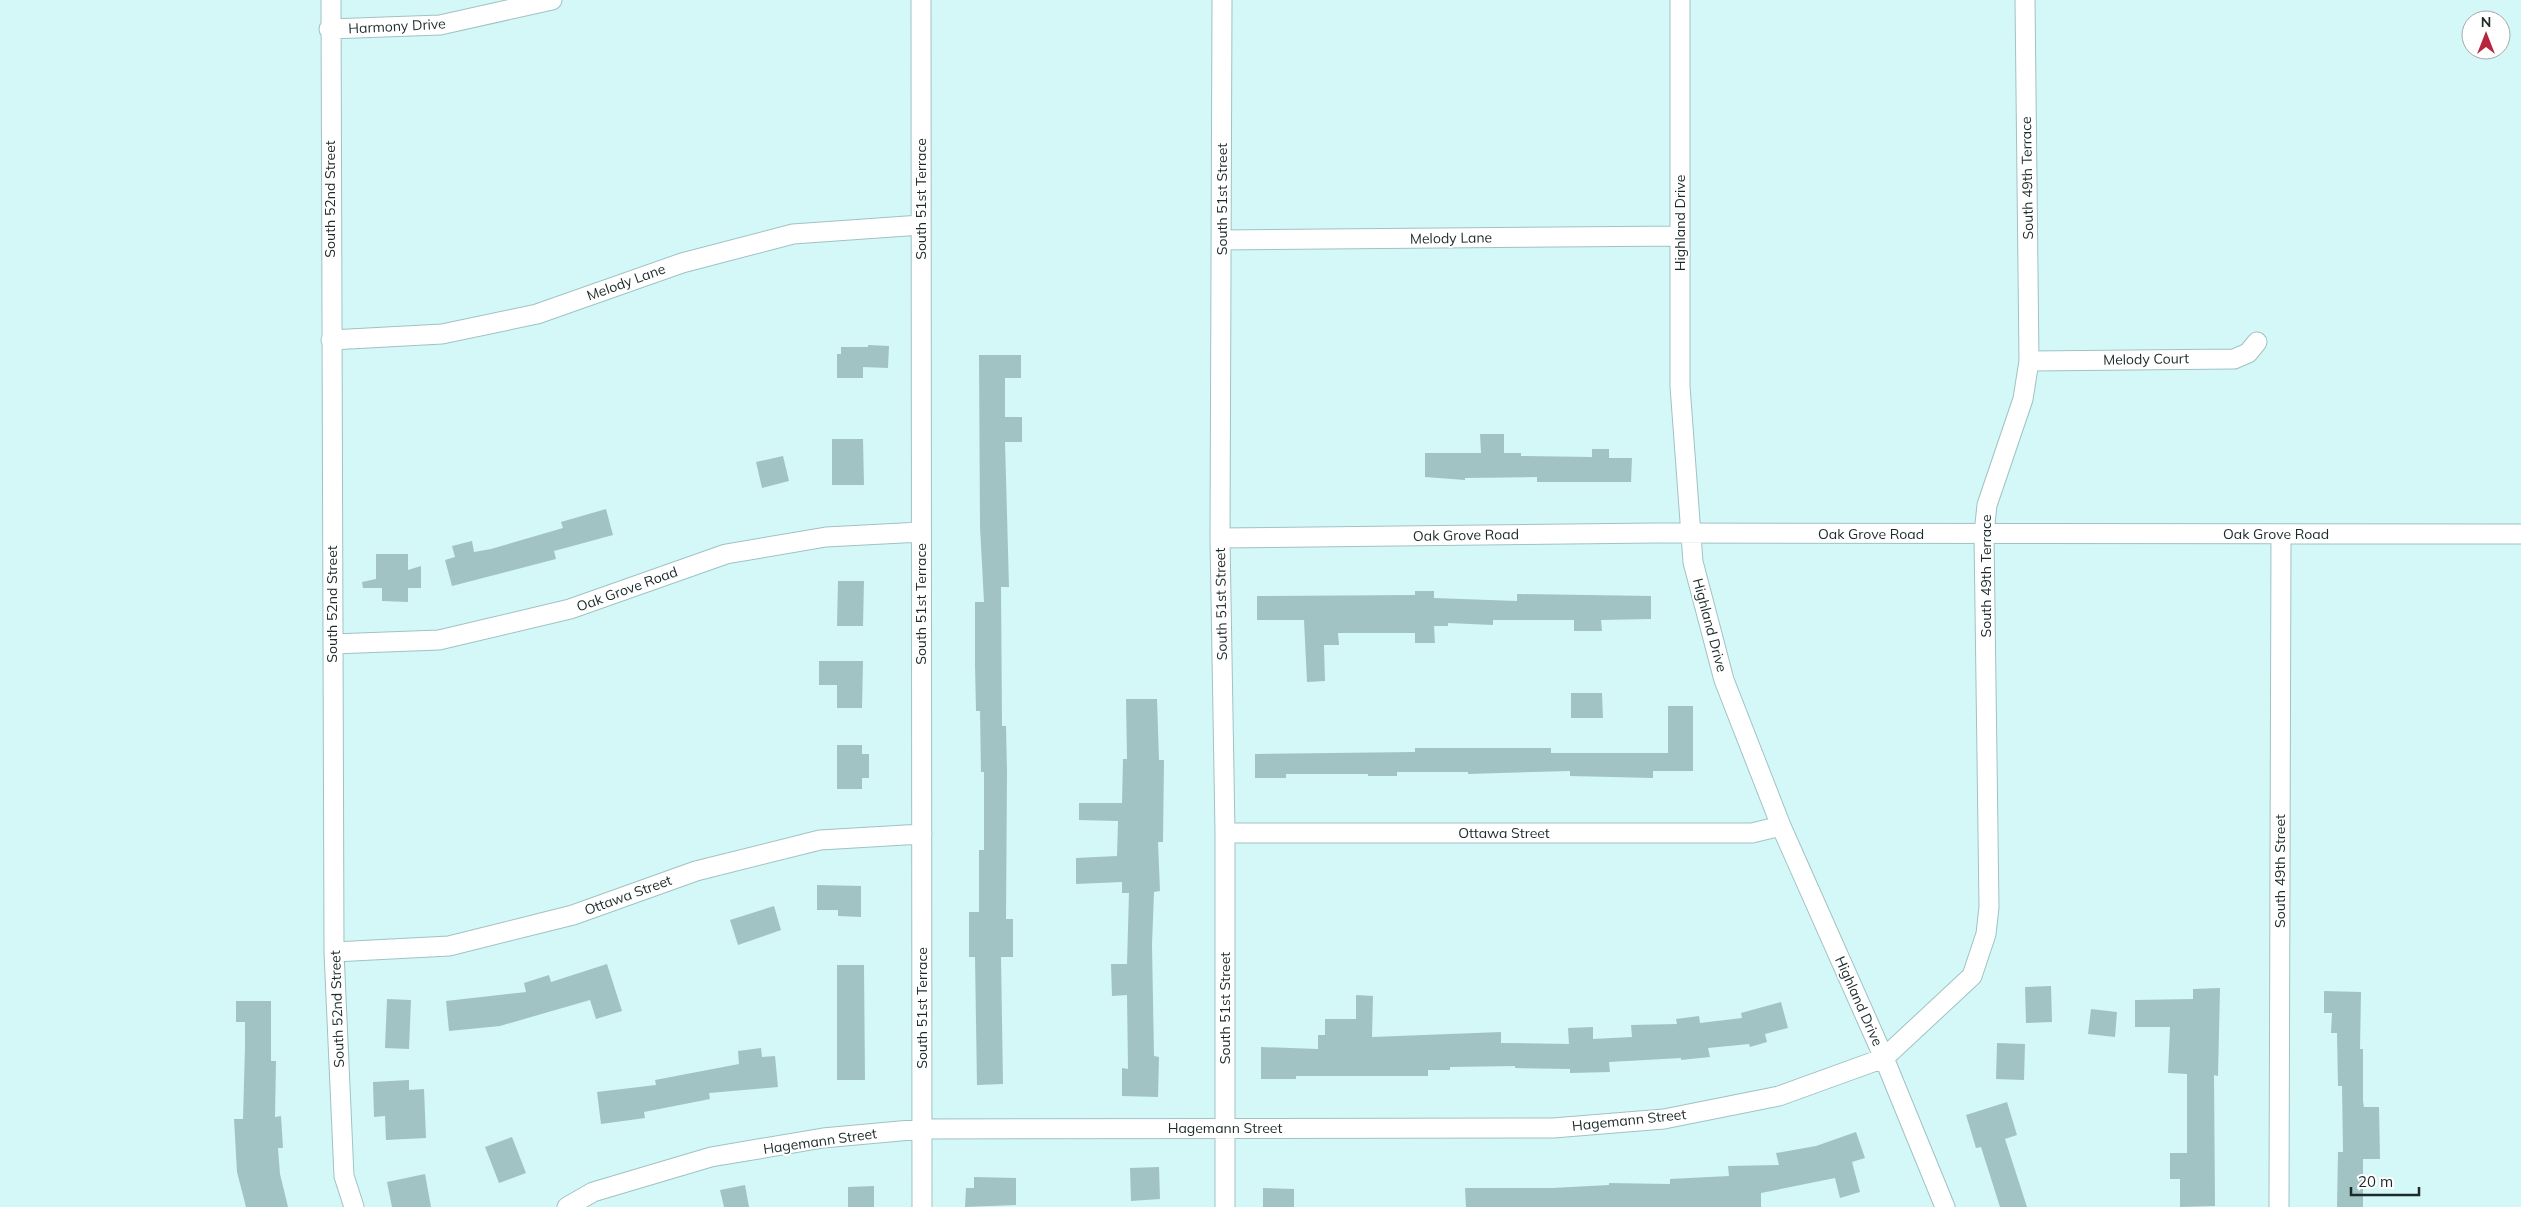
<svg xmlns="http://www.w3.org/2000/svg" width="2521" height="1207" font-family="Mulish,sans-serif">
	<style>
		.building { fill: #a1c3c4 }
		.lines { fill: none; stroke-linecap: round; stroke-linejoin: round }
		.street-casing { stroke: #a0c2c3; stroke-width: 21 }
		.street { stroke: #fff; stroke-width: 19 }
		.labels { text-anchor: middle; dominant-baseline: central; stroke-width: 4; stroke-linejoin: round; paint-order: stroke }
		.street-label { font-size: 14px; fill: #1d2a2a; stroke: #fff }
	</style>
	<rect width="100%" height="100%" fill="#d4f7f8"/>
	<path class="building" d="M868,345L889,346L888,368L863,367V378H837V354H841V347H868Z
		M979,355H1021V378H1005V417H1022V442H1005L1009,587H1001L1002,726H1006L1007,772L1006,919H1013V957H1001L1003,1084L977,1085L975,957H969V912H979V850H984V772H981L980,711H976L975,665V602H984L980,527Z
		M1480,434H1504V453H1521V456L1592,457V449H1609V458H1632L1631,482H1537V477L1465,478V480L1425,477V453H1481Z
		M832,439H863L864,485H832Z
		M783,456L789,481L762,488L756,462Z
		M606,509L613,535L554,551L556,559L452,586L445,560L455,557L452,546L472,541L474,552L491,549L563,528L561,522Z
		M376,554H408V570L421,566V588H408V602L382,601V588H363L362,582L376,579Z
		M838,581H864L863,626H837Z
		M1415,591H1434V598L1517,601V594L1651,596V619L1601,620L1602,631H1574V620H1493V625L1448,623V626H1434L1435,643H1415V633H1338L1339,645H1324L1325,681L1307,682L1304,620H1257V596L1415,595Z
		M819,661H863L862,708H837V685H819Z
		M1571,693H1602L1603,718H1571Z
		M1126,699H1157L1159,760H1164L1163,842H1158L1160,891L1154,892L1152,945L1154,1056L1159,1057L1158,1097L1122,1096V1068L1128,1069L1127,995L1112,996L1111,964H1127L1129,893H1122V882L1076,884V858L1117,856L1118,821L1079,820V803H1122L1123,759H1127Z
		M1668,706H1693V771H1653V778L1570,776V771L1468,774V772H1397V776H1368V774H1286V778H1255V754L1415,752V748H1551V753H1668Z
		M837,745H862V754H869V778H862V789H837Z
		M817,885L861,886V917L838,916V910H817Z
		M774,906L781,930L738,945L730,920Z
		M607,964L622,1011L596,1019L590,1000L500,1026L449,1031L446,1001L526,992L524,983L549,975L551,982Z
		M837,965H864L865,1080H837Z
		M2051,986L2052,1022L2026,1023L2025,987Z
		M2220,988L2218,1076L2214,1075L2215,1206L2180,1207V1179H2170V1153H2187V1074L2168,1073L2170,1027H2135V1000L2193,999V989Z
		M2324,991L2361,992L2360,1049H2363V1101L2364,1107H2379L2380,1159H2363V1207H2337L2338,1152H2343L2342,1086H2338L2337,1033H2331L2332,1013H2324Z
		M1356,995L1373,996L1372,1037L1501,1032V1043L1569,1044L1568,1028L1593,1027V1039L1632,1037L1631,1025L1677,1024L1676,1019L1699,1016L1700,1023L1742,1018L1741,1013L1781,1002L1788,1028L1765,1034L1767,1042L1750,1047L1749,1044L1708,1048L1710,1057L1681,1060V1058L1609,1062L1610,1072L1570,1073V1069L1515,1068V1066L1450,1067V1070H1428V1076H1296V1079H1261V1047L1318,1049V1035H1325V1019H1356Z
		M387,999L411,1000L409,1049L385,1048Z
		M236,1001H271V1061H276L275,1117L281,1116L283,1148H278L280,1174L288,1207H246L237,1172L234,1119H243L245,1047V1022H236Z
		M2091,1009L2117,1012L2115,1037L2088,1034Z
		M1997,1043L2025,1044L2024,1080L1996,1079Z
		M761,1048L762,1057L775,1056L778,1087L709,1093L710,1099L644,1112L645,1118L601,1124L597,1092L656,1085L655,1080L739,1064L738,1051Z
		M409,1080V1090L424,1089L426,1138L386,1140L385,1116L374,1117L373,1082Z
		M2007,1102L2017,1135L2005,1139L2027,1207H2000L1981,1147L1976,1148L1966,1115Z
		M1856,1132L1865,1158L1852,1162L1860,1192L1840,1198L1835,1178L1761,1193V1207H1466L1465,1188H1552L1609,1185V1183L1670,1184V1179L1729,1176L1728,1166L1779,1165L1776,1153L1816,1146Z
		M512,1137L526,1173L499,1183L485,1147Z
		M1159,1167L1160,1199L1131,1201L1130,1168Z
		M425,1174L431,1207H392L387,1182Z
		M974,1177L1016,1178V1205L965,1207L966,1188H974Z
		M745,1185L749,1207H724L720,1190Z
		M874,1186V1207H848V1187Z
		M1263,1188L1294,1189V1207H1263Z"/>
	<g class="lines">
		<g class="street-casing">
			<path id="street" d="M331,0L334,952L344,1176L354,1207
				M921,0L922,1207
				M1222,0L1220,538L1225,833V1207
				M1680,0V386L1693,562L1724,680L1781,826L1884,1058L1945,1207
				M329,29L440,25L552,0
				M1222,240L1680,236
				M331,340L442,334L537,314L682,263L793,234L921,225
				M2029,361L2234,359L2248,353L2257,342
				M1220,538L1655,533L2521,534
				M333,644L439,640L570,609L726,554L826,537L921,532
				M1225,833H1752L1781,826
				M334,952L449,946L573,915L696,871L820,840L922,834
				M567,1207L593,1192L711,1157L823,1138L922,1129L1553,1128L1664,1119L1779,1096L1884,1058L1972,976L1986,934L1989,907L1984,534L1987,505L2023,399L2029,361L2025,0
				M2279,1207L2281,534"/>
		</g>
		<use href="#street" class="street"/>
	</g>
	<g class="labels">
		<g class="street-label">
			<text transform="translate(397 26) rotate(-3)">Harmony Drive</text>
			<text transform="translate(2027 178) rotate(-91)">South 49th Terrace</text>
			<text transform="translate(330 199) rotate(-90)">South 52nd Street</text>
			<text transform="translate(921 199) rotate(-90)">South 51st Terrace</text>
			<text transform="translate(1222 199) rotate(-90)">South 51st Street</text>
			<text transform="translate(1680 223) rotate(-90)">Highland Drive</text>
			<text transform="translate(1451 238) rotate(-1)">Melody Lane</text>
			<text transform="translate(626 282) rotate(-20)">Melody Lane</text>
			<text transform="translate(2146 359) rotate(-1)">Melody Court</text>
			<text x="1871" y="534">Oak Grove Road</text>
			<text x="2276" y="534">Oak Grove Road</text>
			<text transform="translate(1466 535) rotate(-1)">Oak Grove Road</text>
			<text transform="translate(1986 576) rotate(-90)">South 49th Terrace</text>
			<text transform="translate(627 589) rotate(-20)">Oak Grove Road</text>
			<text transform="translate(332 604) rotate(-90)">South 52nd Street</text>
			<text transform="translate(921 604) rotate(-90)">South 51st Terrace</text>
			<text transform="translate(1221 604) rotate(-91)">South 51st Street</text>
			<text transform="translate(1710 625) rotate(75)">Highland Drive</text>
			<text x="1504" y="833">Ottawa Street</text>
			<text transform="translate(2280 871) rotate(-90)">South 49th Street</text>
			<text transform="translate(628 895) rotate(-20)">Ottawa Street</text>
			<text transform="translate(1859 1001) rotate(66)">Highland Drive</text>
			<text transform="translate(922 1008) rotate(-90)">South 51st Terrace</text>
			<text transform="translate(1225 1008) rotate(-90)">South 51st Street</text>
			<text transform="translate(337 1009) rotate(-92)">South 52nd Street</text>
			<text transform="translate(1629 1120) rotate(-6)">Hagemann Street</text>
			<text x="1225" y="1128">Hagemann Street</text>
			<text transform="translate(820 1141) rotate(-8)">Hagemann Street</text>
		</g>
	</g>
	<g transform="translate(2486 35)"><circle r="24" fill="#ffffff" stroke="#a5aaaa"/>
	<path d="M0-4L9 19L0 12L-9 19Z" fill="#b7263c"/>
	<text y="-8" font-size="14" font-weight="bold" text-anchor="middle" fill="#1d2a2a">N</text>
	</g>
	<path d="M2351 1187v8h68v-8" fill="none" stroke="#1d2a2a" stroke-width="2.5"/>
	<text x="2358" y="1187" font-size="15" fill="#1d2a2a" stroke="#ffffff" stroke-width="4" paint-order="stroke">20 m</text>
</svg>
